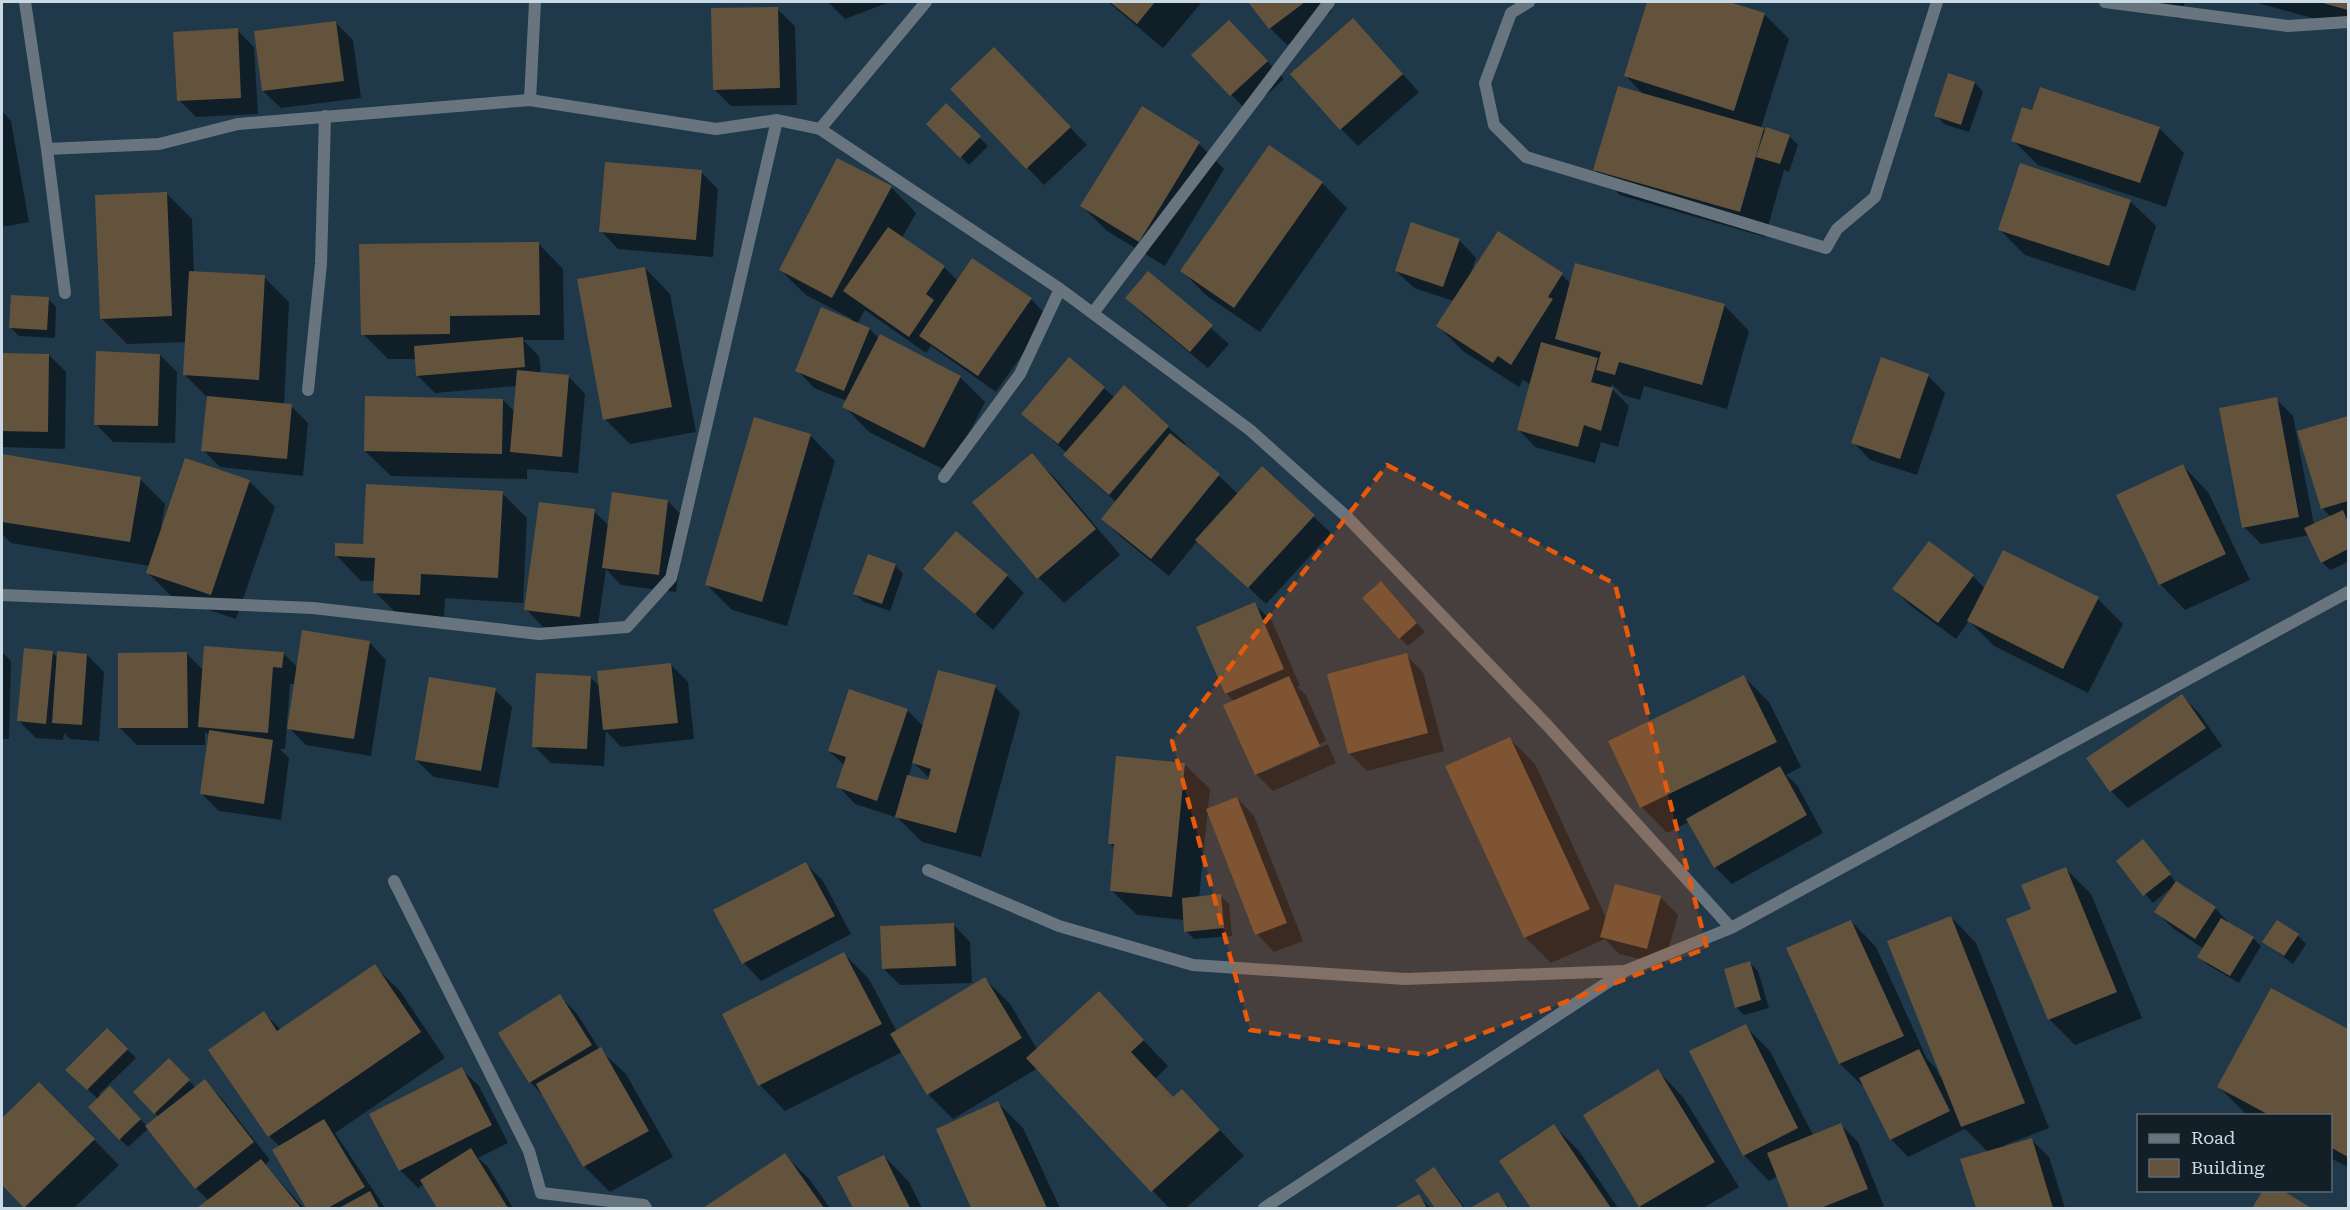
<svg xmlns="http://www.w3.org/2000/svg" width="2350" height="1210" font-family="'Roboto Serif',serif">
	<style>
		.shadow { fill: #0007; fill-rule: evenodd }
		.building { fill: #64533c }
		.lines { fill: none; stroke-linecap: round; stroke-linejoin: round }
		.minor { stroke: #69757e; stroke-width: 12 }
		.marked { fill: #e8590c; fill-opacity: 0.2; stroke: #e8590c; stroke-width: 4.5; stroke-dasharray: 12 8; stroke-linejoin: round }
	</style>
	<rect width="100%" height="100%" fill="#1f394a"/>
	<path class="shadow" d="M828,2H890L845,19Z
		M1108,2H1202L1163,48Z
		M1249,2H1324L1332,11L1287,45L1270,28Z
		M1649,2H1727L1764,14L1789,39L1761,128L1766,132L1789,136L1798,145L1789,172L1784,170L1765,237L1620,195L1595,170L1644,95L1626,76Z
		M2129,2H2185L2179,19Z
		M2254,2H2348V28Z
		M777,9L795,26L797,105L731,106L714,89Z
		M336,23L353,40L361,98L281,108L263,91Z
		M237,30L254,47L258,114L196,117L179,100Z
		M1370,38L1419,92L1358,146L1341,129Z
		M1246,39L1284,79L1248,112L1193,55Z
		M1011,66L1087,145L1044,185L952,89Z
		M1975,83L1983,92L1969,132L1944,124L1936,115Z
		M946,105L988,146L969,165L928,124Z
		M2,111L11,121L29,222L2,227Z
		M2159,128L2184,153L2166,207L2038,165L2013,140Z
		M1199,144L1224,169L1165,266L1107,231L1082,206Z
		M701,172L718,189L713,257L618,249L601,231Z
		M1322,183L1347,208L1260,332L1207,296L1182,271Z
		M891,187L916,213L902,238L944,267L958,281L1031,299L1048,317L996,392L931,346L926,353L865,310L857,324L870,329L879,339L960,377L985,402L949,472L869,432L844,406L847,401L814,388L797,370L852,319L806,295L780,270Z
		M166,193L192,219L194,273L264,277L289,302L284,405L291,406L308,423L303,476L220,467L203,450L208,398L185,375L187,342L127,344L102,319Z
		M2130,201L2156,226L2135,291L2025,255L2000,230Z
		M1498,233L1562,275L1571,284L1724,305L1749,331L1727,409L1644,386L1640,400L1623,395L1612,384L1611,388L1629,406L1618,447L1601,442L1595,463L1535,447L1518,429L1531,385L1523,380L1519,387L1463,351L1438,326L1454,301L1414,288L1396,271L1459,240L1476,258L1471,273Z
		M538,243L563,269L564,340H523L539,356L541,374L568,376L585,394L578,473L527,469V479L391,476L365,451L503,400L515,412L517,386L435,393L418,376L417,359H388L363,334Z
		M645,268L670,294L696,432L630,444L605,419Z
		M1148,273L1229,344L1208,368L1144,315L1127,298Z
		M48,299L56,307L55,338L19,336L11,328Z
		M2,354L49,355L66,372L65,449L2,447Z
		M160,355L177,372L175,443L113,442L96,424Z
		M1928,376L1945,393L1917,475L1870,460L1853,442Z
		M1104,388L1115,398L1124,388L1168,427L1186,444L1183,446L1219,476L1238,494L1262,468L1331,533L1266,604L1198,540L1169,576L1120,536L1103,519L1116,502L1082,472L1065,455L1067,453L1023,414Z
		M2276,399L2293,416L2314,525L2331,517L2322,508L2299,432L2348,418V562L2330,570L2322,562L2310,535L2261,544L2244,527Z
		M810,435L835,461L787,626L732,610L707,585Z
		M1032,455L1057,480L1120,555L1064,603L1039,578L974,502Z
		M2,456L140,479L165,504L161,527L163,528L186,460L250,482L275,507L236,619L173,598L148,573L150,566L11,543L2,534Z
		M2183,466L2208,492L2250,580L2185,610L2160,584Z
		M502,493L527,518L523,603L445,598L444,620L400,617L375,592V581H361L336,555Z
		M668,501L685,519L676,592L621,585L606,569L597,633L543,627L526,609L594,511L609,526Z
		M1930,543L1973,576L1985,589L2098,599L2123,624L2088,693L1994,646L1969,621L1956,639L1911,606L1894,589Z
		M895,565L903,574L890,611L864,602L855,594Z
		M925,569L1007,576L1024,593L993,630Z
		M1389,591L1425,632L1408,646L1400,638Z
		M1254,604L1272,621L1300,686L1297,687L1306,695L1336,763L1273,791L1256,774L1235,702L1226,693ZM1326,741L1328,744L1261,773V770Z
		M369,642L386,660L371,756L306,745L289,728L296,684H290L285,749H280L289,758L281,820L219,811L202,794L209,736L205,732V745H137L120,728L187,654L204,671L283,653L298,668Z
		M2,652L11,661L9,739H2Z
		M52,652L58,658L87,655L104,672L99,741L70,739L64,733L63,740L36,738L19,721Z
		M1406,655L1423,672L1444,751L1367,771L1349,753Z
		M670,664L688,682L694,739L621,747L606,731L604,766L551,763L534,746L590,677L600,687Z
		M1744,677L1769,702L1801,767L1786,775L1797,785L1823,833L1732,884L1715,867L1689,822L1667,833L1642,807L1610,742Z
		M995,687L1020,712L981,857L922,842L895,815V817L855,804L838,786L845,766L829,751L907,710L924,727ZM913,762L930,779L929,782L908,777Z
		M495,690L512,707L498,788L434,777L416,760Z
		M2182,696L2199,713L2222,746L2128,808L2111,791L2088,758Z
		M1510,739L1535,764L1607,920L1661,898L1678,915L1664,965L1619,954L1605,939L1551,963L1526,938L1447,767Z
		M1184,764L1210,789L1199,898L1221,896L1229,904L1232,936L1194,939L1186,931L1185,920L1137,915L1111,890L1115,849L1110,843Z
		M1237,798L1254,816L1303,941L1274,952L1257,934L1208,809Z
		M2143,841L2177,884L2215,908L2232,926L2253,938L2261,946L2239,983L2208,965L2199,957L2204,949L2174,929L2156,912L2171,888L2153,903L2118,862Z
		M806,864L823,881L851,934L761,981L744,963L715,910Z
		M2066,869L2091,894L2142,1018L2075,1045L2049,1019L2033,910Z
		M1951,917L1976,943L2049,1128L2005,1145L2006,1147L2032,1140L2049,1157L2065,1208H1977L1962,1160L1988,1152L1965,1129L1908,1157L1891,1139L1867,1090L1840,1064L1788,949L1851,921L1876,947L1927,1059L1936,1068L1940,1077L1942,1076Z
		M953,924L970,942L972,983L900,985L883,968Z
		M2298,936L2306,944L2293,964L2264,942Z
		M844,954L869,979L897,1032L985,979L1010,1004L1037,1049L1098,993L1168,1066L1155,1079L1173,1098L1207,1116L1244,1156L1186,1208H1169L1038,1068L953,1119L928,1094L902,1052L785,1111L760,1085L724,1015Z
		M1750,963L1758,971L1769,1008L1744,1015L1736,1007Z
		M374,966L400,991L445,1058L335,1133L385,1208H308L274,1150L280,1147L269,1136L264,1013L281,1030Z
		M2271,990L2348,1031V1167L2330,1158V1116H2251L2244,1112L2219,1087Z
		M560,996L577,1014L600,1050L626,1074L673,1157L610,1192L584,1166L547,1099L530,1082Z
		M1745,1026L1770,1051L1813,1135L1840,1124L1858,1142L1884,1206L1879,1208H1791L1778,1176L1769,1181L1744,1155Z
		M107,1030L136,1058L99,1094L101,1096H118L147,1126L159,1117L135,1092L169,1060L196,1088L205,1081L222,1099L270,1160L265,1165L304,1208H200L209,1201L196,1188L149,1128L128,1147L120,1139L98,1099L67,1070Z
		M461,1069L479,1086L508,1143L478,1158L488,1167L513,1208H439L424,1184L418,1188L400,1170L371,1114Z
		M1658,1071L1683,1097L1739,1187L1703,1208H1642L1640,1206Z
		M39,1084L119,1165L74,1208H27L2,1183V1120Z
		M998,1103L1023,1128L1060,1208H973L938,1130Z
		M1554,1126L1579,1151L1618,1208H1533L1501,1161Z
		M785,1155L810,1180L830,1208H706Z
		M884,1156L909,1182L922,1208H854L839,1178Z
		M1434,1169L1442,1177L1465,1208H1437L1417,1180Z
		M2264,1190H2279L2308,1208H2253Z
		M1498,1194L1510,1208H1473Z
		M1418,1196L1431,1208H1397Z"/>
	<path class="building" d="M1110,2H1155L1137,24Z
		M1248,2H1305L1269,29Z
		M1647,2H1729L1765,13L1734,111L1624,76Z
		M2319,2H2348V10Z
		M778,7L780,88L713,90L711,8Z
		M1353,18L1403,74L1340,130L1290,74Z
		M1229,20L1268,61L1230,96L1191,55Z
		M336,21L344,81L262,91L254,31Z
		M238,28L241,98L177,101L173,32Z
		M994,47L1071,127L1026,169L950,89Z
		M1948,73L1975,82L1961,125L1934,116Z
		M1618,86L1764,128L1740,212L1593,170Z
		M2040,87L2160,127L2140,183L2011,141L2022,107L2032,110Z
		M946,103L981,136L960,158L926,124Z
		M1142,106L1200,142L1139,242L1080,206Z
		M1766,127L1790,135L1780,164L1756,157Z
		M1269,145L1323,182L1234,308L1180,271Z
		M837,158L892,186L832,298L779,270Z
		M605,162L702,170L696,240L599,232Z
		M2020,163L2131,200L2109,266L1998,230Z
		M167,192L172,316L100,319L95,195Z
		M1411,222L1460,239L1443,287L1395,271Z
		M888,227L945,266L926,294L934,300L909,337L843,291Z
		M1498,231L1563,273L1548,297L1553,299L1511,365L1498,356L1493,363L1436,326Z
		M539,242L540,315L450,316V334L361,335L359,244Z
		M972,258L1032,298L978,376L919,336Z
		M1575,263L1725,304L1702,385L1619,362L1615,375L1596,370L1601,352L1555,339Z
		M645,267L672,407L603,420L577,279Z
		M189,271L265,275L259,380L183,375Z
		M1148,271L1213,325L1190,352L1125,298Z
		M11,295L49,297L47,330L9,328Z
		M821,307L870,328L844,391L795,371Z
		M880,334L961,376L924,448L842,407Z
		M523,337L525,367L416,376L414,346Z
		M1541,342L1598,358L1591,382L1613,388L1601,431L1584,425L1578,447L1517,430Z
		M96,351L160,354L158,426L94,425Z
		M2,353L49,354L48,432L2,431Z
		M1069,357L1105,387L1058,444L1021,414Z
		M1881,357L1929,374L1900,459L1851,443Z
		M517,370L569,375L562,457L510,452Z
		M1124,385L1169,426L1109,495L1063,455Z
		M207,396L292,404L287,459L201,451Z
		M365,396L503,399L502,454L364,451Z
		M2277,397L2299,517L2242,528L2219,408Z
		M2348,416V501L2321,509L2297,431Z
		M754,417L811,434L762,602L705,585Z
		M1170,433L1220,474L1151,559L1101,519Z
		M1032,453L1096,529L1037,579L972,502Z
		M2,454L141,477L130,542L2,522Z
		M185,458L250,480L211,595L146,573Z
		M2183,464L2226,554L2159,585L2116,495Z
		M1262,466L1315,515L1248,588L1195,540Z
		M366,484L503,491L498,578L421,574L420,595L373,593L375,558L335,556V543L363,544Z
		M612,492L668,500L659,575L602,568Z
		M539,502L595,509L580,617L524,610Z
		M2343,510L2348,522V549L2321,563L2304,528Z
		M956,531L1008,575L975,614L923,569Z
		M1929,541L1974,575L1938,623L1892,589Z
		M2003,550L2099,597L2063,669L1967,621Z
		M868,554L896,564L882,604L853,594Z
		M1381,581L1417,623L1399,639L1362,598Z
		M1255,602L1284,669L1225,694L1196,627Z
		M302,630L370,641L354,739L287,729Z
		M204,646L284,652L282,668L273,667L268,733L198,727Z
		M24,648L53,651L46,724L17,721Z
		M57,651L87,654L82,725L52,723Z
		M187,652L188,728H118V653Z
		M1407,653L1428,733L1348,754L1327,674Z
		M671,663L678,723L603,730L597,671Z
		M938,670L996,685L956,833L895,817L907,775L928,780L931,769L912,763Z
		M536,673L591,676L587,749L532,747Z
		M1744,675L1777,742L1640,808L1608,741Z
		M1289,676L1320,746L1255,775L1223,705Z
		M429,677L496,688L481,771L415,760Z
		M849,689L908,709L877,801L836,787L846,757L828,751Z
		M2182,694L2206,728L2110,792L2086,758Z
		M209,730L273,740L264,804L200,794Z
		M1510,737L1590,909L1524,938L1445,766Z
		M1116,756L1185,763L1172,897L1110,891L1114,844H1108Z
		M1780,766L1807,815L1714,868L1686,819Z
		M1237,797L1287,923L1255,935L1206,809Z
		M2143,839L2171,874L2143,896L2116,861Z
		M806,862L835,916L742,964L713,910Z
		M2066,867L2117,992L2048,1020L2006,919L2031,909L2021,885Z
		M2176,881L2216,907L2195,939L2154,912Z
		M1615,884L1661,896L1647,949L1600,937Z
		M1221,894L1224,928L1184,932L1182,898Z
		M1951,916L2025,1103L1961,1127L1887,941Z
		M2221,918L2254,937L2230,976L2197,957Z
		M1851,920L1904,1036L1839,1064L1786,948Z
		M2277,920L2299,934L2284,956L2262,942Z
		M954,923L956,966L882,969L880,926Z
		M844,952L882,1024L758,1086L722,1014Z
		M1750,961L1761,1000L1735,1008L1724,969Z
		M375,964L421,1032L268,1137L208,1050L264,1011L277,1031Z
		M985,977L1022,1038L927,1095L890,1034Z
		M2271,988L2348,1029V1157L2330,1147V1116H2271L2217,1087Z
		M1099,991L1144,1040L1131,1052L1173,1097L1182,1089L1220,1130L1151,1192L1026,1058Z
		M560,994L592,1045L529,1083L498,1033Z
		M1746,1024L1798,1128L1743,1156L1689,1051Z
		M107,1028L128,1049L87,1090L65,1070Z
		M601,1047L649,1131L583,1167L536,1084Z
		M1919,1049L1950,1111L1890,1140L1859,1078Z
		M169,1058L190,1080L154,1114L133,1092Z
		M462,1067L492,1125L399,1171L369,1114Z
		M1658,1069L1715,1162L1639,1207L1583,1115Z
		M205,1079L254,1142L195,1189L145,1126Z
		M39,1082L95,1139L24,1208L2,1185V1118Z
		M110,1086L141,1119L119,1140L88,1107Z
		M998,1101L1047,1208H971L936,1129Z
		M324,1119L365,1187L328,1208H306L272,1150Z
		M1841,1123L1868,1189L1821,1208H1789L1767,1153Z
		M1554,1124L1611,1208H1531L1499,1161Z
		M2032,1138L2053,1208H1976L1960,1159Z
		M471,1148L508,1208H437L420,1180Z
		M785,1153L824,1208H703Z
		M884,1155L910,1208H853L837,1177Z
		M261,1159L301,1208H197Z
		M1434,1167L1463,1207L1461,1208H1435L1415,1180Z
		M2263,1190H2282L2311,1208H2252Z
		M370,1191L379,1208H339Z
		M1498,1192L1508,1208H1470Z
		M1419,1194L1427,1208H1394Z"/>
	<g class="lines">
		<path class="minor" d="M25,2L47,149L65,293
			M1529,2L1511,13L1485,83L1494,125L1526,157L1826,248L1837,229L1875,197L1937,2
			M2105,2L2288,26L2348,22
			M530,100L535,2
			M820,129L1060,289L1250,430L1348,518L1547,725L1731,928
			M47,149L159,144L238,124L530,100L716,129L777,120L820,129L926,2
			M1093,313L1329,2
			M308,390L321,264L325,116
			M944,477L1020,374L1060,289
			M2,595L313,608L539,634L627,627L671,578L777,120
			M928,870L1059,926L1193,965L1405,979L1624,971
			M394,881L529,1151L541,1193L644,1205L646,1208
			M1264,1208L1625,971L1731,928L2348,592"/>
	</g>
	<path class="marked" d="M1387,465L1615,584L1707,948L1426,1055L1250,1030L1172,741Z"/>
	<rect width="2350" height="1210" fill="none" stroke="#cadae4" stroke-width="6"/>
	<rect x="2137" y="1114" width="195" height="78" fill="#131f26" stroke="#5c6a72" stroke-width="1.5"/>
	<rect x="2149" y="1134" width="30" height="9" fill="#69757e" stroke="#5c6a72" stroke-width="1.5"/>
	<text x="2191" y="1144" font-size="18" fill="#cadae4">Road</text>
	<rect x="2149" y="1159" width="30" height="18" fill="#64533c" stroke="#5c6a72" stroke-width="1.5"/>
	<text x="2191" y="1174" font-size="18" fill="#cadae4">Building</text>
</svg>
